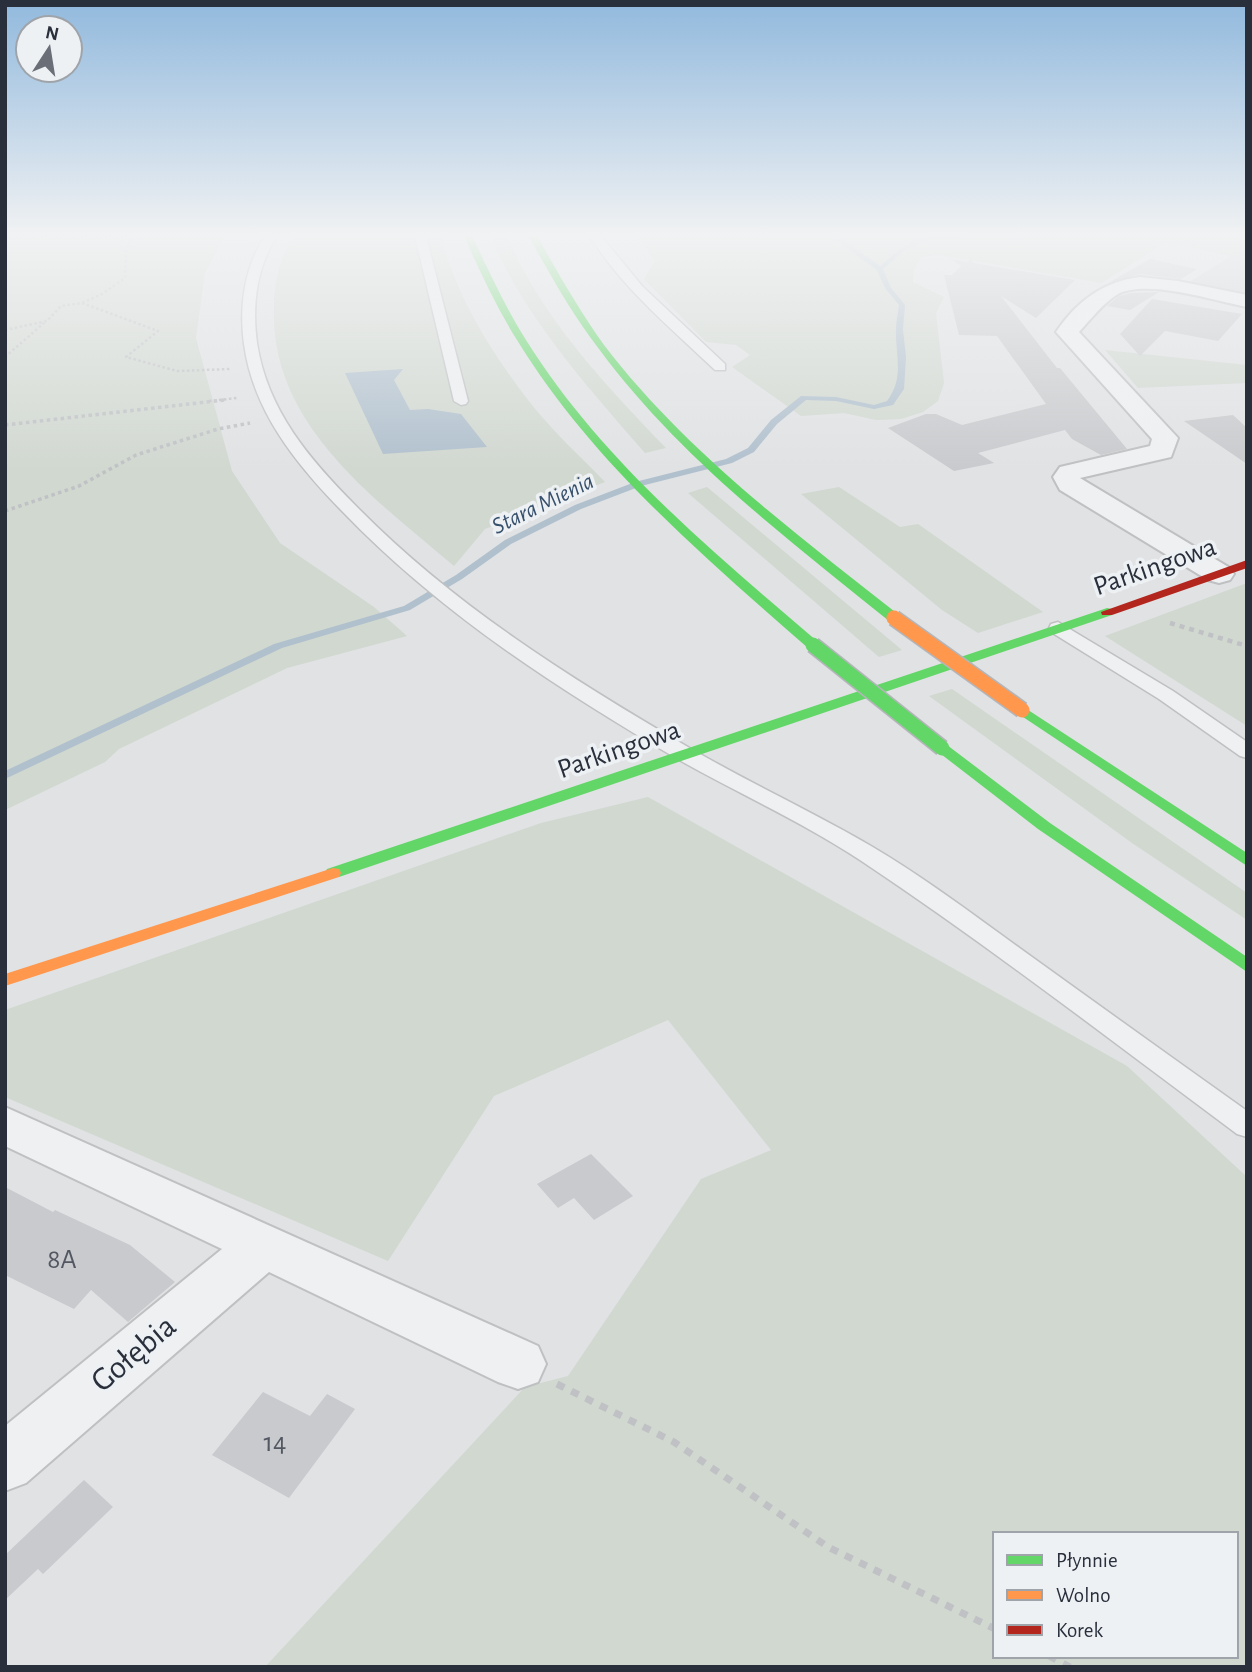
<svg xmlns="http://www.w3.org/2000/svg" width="1252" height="1672" font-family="'Alegreya Sans',sans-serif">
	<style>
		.built { fill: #cfd2d7 }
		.green { fill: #d1d8d0; fill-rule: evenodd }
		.water { fill: #b0c0cd }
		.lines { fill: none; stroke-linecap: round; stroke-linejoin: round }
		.stream { fill: #b0c0cd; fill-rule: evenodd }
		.building { fill: #c8cacd }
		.lane-casing { stroke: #bec0c2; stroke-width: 3 }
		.street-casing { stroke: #bec0c2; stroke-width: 4 }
		.path-far3 { stroke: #bfc1c4; stroke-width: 2.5; stroke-dasharray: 2.5 2.5; stroke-linecap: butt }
		.path-far2 { stroke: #bfc1c4; stroke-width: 3.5; stroke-dasharray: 3.5 3.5; stroke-linecap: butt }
		.path-far1 { stroke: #bfc1c4; stroke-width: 4.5; stroke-dasharray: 5 5; stroke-linecap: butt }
		.path { stroke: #bfc1c4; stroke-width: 7; stroke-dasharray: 8 8; stroke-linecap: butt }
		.lane { fill: #eff0f2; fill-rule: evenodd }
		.street { fill: #eff0f2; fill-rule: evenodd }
		.fast { fill: #63d668; fill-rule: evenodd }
		.slow { fill: #ff974d; fill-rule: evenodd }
		.jam { fill: #b3261e; fill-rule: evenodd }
		.fast-bridge-casing { stroke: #b3b5b9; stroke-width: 18; stroke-linecap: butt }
		.slow-bridge-casing { stroke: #b3b5b9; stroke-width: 18; stroke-linecap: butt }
		.fast-bridge { stroke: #63d668; stroke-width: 15 }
		.slow-bridge { stroke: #ff974d; stroke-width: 15 }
		.labels { text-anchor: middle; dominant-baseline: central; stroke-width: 7; stroke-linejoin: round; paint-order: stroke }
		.far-water-label { font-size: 24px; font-style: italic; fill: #37506c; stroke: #eef1f4 }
		.street-label { font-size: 28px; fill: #29303c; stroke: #eef1f4 }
		.near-number-label { font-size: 28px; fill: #525761 }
		.near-street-label { font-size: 33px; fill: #29303c; stroke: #eef1f4 }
	</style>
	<rect width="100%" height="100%" fill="#e0e2e4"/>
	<path class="built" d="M1247,246V296L1189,286L1191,281Z"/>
	<path class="green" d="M5,236H225L205,273L196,338L232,471L280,543L374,607L407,636L287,668L119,749L105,762L5,810Z
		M293,236H441C455,293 489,349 525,396C548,427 578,454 605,482L485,529L454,566C374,498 270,424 274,308C274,283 280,257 293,236Z
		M490,236H507C541,317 606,386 666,448L645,453C586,385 526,319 490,236Z
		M637,236H1247V246L1232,256L1166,242L1102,283L939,255L921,257L914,271L913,282L944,297L936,313L944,383L938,401L923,412L901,419L876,420L844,413L801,416L732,367L750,355L736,345L706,342L644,279L655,261Z
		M1105,350L1247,365V383L1138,388Z
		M707,487L902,650L879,657L688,493Z
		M839,487L900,527L918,524L1043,612L978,633L942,610L801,494Z
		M1247,583V726L1105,636Z
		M952,689L1247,893V920L1132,843L929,696Z
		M648,797L1127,1066L1247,1177V1667H265L525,1387L568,1376L701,1179L771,1150L668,1020L494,1096L388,1261L5,1097V1010L541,823ZM995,1534H1236V1656H995Z"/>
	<path class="water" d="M403,369L394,380L410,410L428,409L461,414L487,447L383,454L345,373Z"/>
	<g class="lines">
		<path class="stream" d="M830,236H837L880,266C911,239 920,234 961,236L958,238L929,239L905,250L883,269L891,288L905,305L903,329L906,357L904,389L893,405L874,409L836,401L806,400L777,424L754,452L732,463L641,486L581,509L511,544L462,579L410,610L282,648L5,779V771L274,644L404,606L456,575L505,540L575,505L635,482L726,459L748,448L771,420L801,396L836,397L874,405L887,401C905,377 895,356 896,328C896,321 898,313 899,305L885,288L877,270Z"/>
	</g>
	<path class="building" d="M951,259L967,262L971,259L974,263L1075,280L1036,318L1001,296L1057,368H1060L1127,449L1101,455L1072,439L1065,430L978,453L994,463L954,471L888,428L926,414H936L962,425L1046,404L997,336L959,335L944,275H952L961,266Z
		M1150,259L1197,269L1181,279L1140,274L1110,282Z
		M1159,292L1130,310L1107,306L1119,296L1131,293Z
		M1152,299L1242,314L1218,341L1165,331L1140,356L1120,334Z
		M1233,415L1247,428V464L1184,421Z
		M591,1154L633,1196L594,1220L574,1198L558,1208L537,1184Z
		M5,1187L53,1212L55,1210L130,1245L175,1282L128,1322L91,1290L74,1309L5,1275Z
		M263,1392L310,1416L327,1394L355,1409L289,1498L212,1455Z
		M84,1480L113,1507L43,1574L38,1569L5,1600V1555Z"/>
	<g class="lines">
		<g class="lane-casing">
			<path id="lane" d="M265,236H277C256,268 252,306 257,343C267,410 310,460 356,506C454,606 573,680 693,750C752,784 813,812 871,846C927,879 979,919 1032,957C1103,1008 1175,1060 1247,1111V1137L1237,1134C1112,1041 989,946 860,860C804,823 740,794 681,761C559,690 440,613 342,511C296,464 253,411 244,344C239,307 244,268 265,236Z
				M415,236H426L468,401L466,404L461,405L454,401Z
				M590,236H601L642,286L725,364V370H715C671,328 622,288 590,236Z
				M1058,622L1173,691L1247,742V758L1240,756L1159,699L1051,632L1049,628L1051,624Z"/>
		</g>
		<g class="street-casing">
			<path id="street" d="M1140,277L1178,281L1247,295V307C1215,301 1148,279 1118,294C1103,303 1091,319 1079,332L1178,438L1171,457L1080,478L1230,568L1234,574L1230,580L1219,583L1208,580L1060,490L1053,477L1060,467L1150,446L1152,439L1056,332C1076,302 1104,281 1140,277Z
				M5,1107L538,1346L546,1364L538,1382L518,1389L498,1382L269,1272L26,1483L5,1491V1426L222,1249L5,1146Z"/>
		</g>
		<path class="path-far3" d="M5,238L134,236
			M5,249V269
			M82,303L158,331L126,357L177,371L230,369
			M5,330L47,321L61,306L82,303L102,294L125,278L126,249L134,236
			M5,357L44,323
			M209,401L237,398"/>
		<path class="path-far2" d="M5,425L224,400
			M5,511L79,486L136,455L218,429L250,423"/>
		<path class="path-far1" d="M1170,623L1247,646"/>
		<path class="path" d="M557,1384L674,1442L828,1547L995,1629
			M1049,1656L1070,1667"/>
		<use href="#lane" class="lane"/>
		<use href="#street" class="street"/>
		<path class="fast" d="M464,236H472C489,271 505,307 526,340C601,460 712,551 818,642V648H808C702,555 592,462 517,340C496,307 480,271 464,236Z
			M529,236H537C558,273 579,310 604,345C685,451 795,533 899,615V621H889C786,538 678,456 599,349C572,314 550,275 529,236Z
			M1107,608L1112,609V615L339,877H327L325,873L327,869Z
			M1022,706L1247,853V866L1017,713L1015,710L1017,707Z
			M942,744L947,745L1050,823L1247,957V972L1038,829L937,751L935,748L937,745Z"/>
		<path class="slow" d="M333,868L339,869L341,873L339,877L5,986V974Z"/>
		<path class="jam" d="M1247,560V568L1112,615H1102L1101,612Z"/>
		<g class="fast-bridge-casing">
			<path id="fast-bridge" d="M813,645L942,748"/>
		</g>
		<g class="slow-bridge-casing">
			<path id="slow-bridge" d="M894,618L1022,710"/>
		</g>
		<use href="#fast-bridge" class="fast-bridge"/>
		<use href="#slow-bridge" class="slow-bridge"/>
	</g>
	<linearGradient id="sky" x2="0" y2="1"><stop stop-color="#91b9dd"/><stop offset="0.5" stop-color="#f1f2f3"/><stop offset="1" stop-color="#f1f2f3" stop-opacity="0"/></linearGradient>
	<rect width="1252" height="470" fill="url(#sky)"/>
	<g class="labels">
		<g class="far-water-label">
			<text transform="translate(543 504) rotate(-26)">Stara Mienia</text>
		</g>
		<g class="street-label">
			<text transform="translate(1155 567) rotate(-19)">Parkingowa</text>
			<text transform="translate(619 750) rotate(-19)">Parkingowa</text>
		</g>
		<g class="near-number-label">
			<text x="62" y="1260">8A</text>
			<text x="275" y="1443">14</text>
		</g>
		<g class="near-street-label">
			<text transform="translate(134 1354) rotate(-40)">Gołębia</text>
		</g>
	</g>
	<rect width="1252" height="1672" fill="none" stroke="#29303c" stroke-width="14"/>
	<rect x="993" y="1532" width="245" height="126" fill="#eef1f4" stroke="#9fa4aa" stroke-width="2"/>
	<rect x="1007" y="1555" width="35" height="10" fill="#63d668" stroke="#9fa4aa" stroke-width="2"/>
	<text x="1056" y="1567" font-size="21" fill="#29303c">Płynnie</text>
	<rect x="1007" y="1590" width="35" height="10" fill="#ff974d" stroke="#9fa4aa" stroke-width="2"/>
	<text x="1056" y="1602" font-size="21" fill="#29303c">Wolno</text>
	<rect x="1007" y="1625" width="35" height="10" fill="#b3261e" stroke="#9fa4aa" stroke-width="2"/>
	<text x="1056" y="1637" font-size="21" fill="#29303c">Korek</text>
	<g transform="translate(49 49) rotate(12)"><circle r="33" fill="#eef1f4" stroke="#9fa4aa" stroke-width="2"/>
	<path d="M0-5L12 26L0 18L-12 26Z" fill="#696e77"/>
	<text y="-10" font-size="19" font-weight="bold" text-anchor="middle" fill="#29303c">N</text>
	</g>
</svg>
